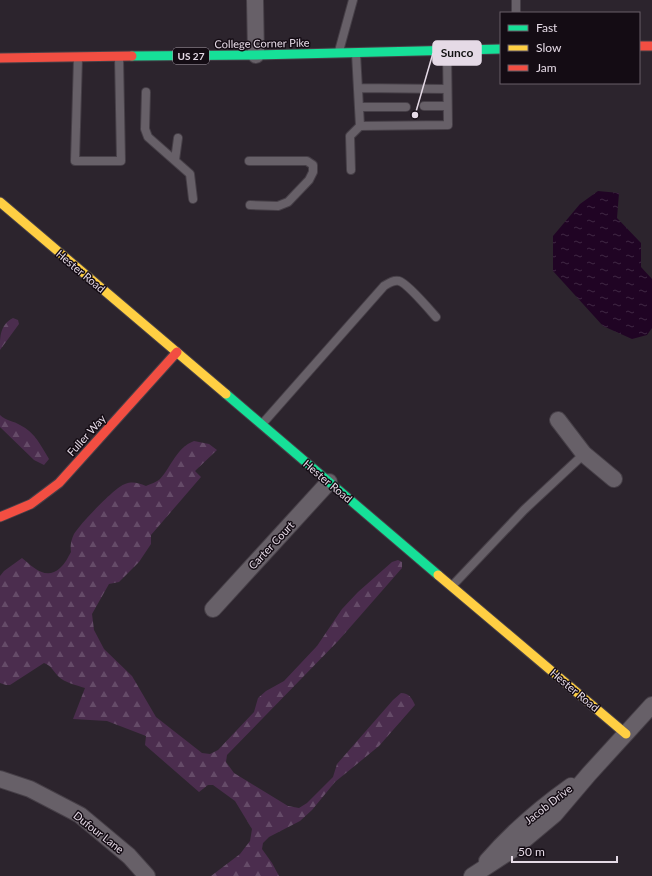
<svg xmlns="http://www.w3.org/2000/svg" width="652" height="876" font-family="Lato,sans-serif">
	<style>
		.forest { fill: url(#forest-firs) }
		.water { fill: url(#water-ripples) }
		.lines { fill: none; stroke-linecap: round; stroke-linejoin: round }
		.lane-casing { stroke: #463f47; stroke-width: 10 }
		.street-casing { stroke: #463f47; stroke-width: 18 }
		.fast-casing { stroke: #463f47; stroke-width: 11 }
		.slow-casing { stroke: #463f47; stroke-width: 11 }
		.jam-casing { stroke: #463f47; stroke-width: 11 }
		.lane { stroke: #676068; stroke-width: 8 }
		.street { stroke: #676068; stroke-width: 16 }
		.fast { stroke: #16e098; stroke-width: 9 }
		.slow { stroke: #ffcf43; stroke-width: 9 }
		.jam { stroke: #f24e42; stroke-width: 9 }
		.labels { text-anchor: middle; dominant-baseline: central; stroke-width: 3; stroke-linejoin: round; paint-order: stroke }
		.shield { fill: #140c14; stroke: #a69ca7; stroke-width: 1 }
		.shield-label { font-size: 10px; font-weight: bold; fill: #e5dae6 }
		.street-label { font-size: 11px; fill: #e5dae6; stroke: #140c14 }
		.leader { fill: none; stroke: #e5dae6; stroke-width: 1.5 }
		.callout-dot { fill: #e5dae6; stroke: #140c14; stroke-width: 1.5 }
		.callout { fill: #e5dae6; stroke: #e5dae6; stroke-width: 1.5 }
		.callout-label { font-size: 12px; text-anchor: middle; font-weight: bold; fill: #111 }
	</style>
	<defs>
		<pattern id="forest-firs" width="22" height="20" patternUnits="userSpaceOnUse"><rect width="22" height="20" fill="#4b2d4e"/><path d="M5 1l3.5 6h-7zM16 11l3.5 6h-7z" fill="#654b68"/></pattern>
		<pattern id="water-ripples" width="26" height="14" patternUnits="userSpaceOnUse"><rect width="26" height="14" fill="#200424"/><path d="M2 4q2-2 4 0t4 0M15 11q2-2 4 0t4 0" fill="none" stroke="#402844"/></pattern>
	</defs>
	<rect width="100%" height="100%" fill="#2c242d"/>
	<path class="forest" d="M13,318L18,320L19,324L0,350C0,336 0,325 13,318Z
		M0,415C6,421 14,421 20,425C35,432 41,446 49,459L44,465L34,460L0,427Z
		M194,441L209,444L217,450L195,471L201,477L151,535V544L139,562L119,582L109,584L92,614L94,630L104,649L132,676L156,717L202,753L210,754L218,750L254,712L258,698L266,691L284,681L317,646L342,609L358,592L392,562L398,560L402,562V568L339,640L227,755L226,762L234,773L288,806L299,808L307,803L333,777L337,764L393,700L401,693C409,693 412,698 415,705L379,746L335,782L312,810L300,821L269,837L263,843L262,849L272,863L279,876H211L240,854L250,841L252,829L235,801L213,785H208L199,792L145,745L146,736L107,721L73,719L85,688C76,685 65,683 58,676C52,670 52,666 44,663L10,685H6L0,683V576L4,571L22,558C33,567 46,581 60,568C65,564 68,557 71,552C70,546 71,540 74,534C80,524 115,487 125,484C133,481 138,483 146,486C150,484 157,482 160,479C172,466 176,448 194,441Z"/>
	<path class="water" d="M598,191L619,193L617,218L641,243V267L652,279V328L647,335L632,339L603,326L553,271V236L580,204Z"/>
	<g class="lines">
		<g class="lane-casing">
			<path id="lane" d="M516,13V0
				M339,51L353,0
				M356,53L360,126L448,125L447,51
				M78,58L75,161H121L119,57
				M358,88L447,89
				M146,92L145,129L148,137L190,174L193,199
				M424,106H447
				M359,107H406
				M175,160L178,138
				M249,161H307L313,165V172L309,180L288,202L278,206L250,205
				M351,170L350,136L360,126
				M263,423L384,286C389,283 393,280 399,281C407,283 429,309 436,317
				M452,586L524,510L584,454"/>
		</g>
		<g class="street-casing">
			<path id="street" d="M255,0L256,55
				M558,420L584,454L614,479
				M213,609L329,482
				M0,779L30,789L80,815L129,856L147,876
				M487,861C512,832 540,808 571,786
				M472,876L512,850L555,814L589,774L652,705"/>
		</g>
		<g class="fast-casing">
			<path id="fast" d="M132,56L256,55L501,49
				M226,394L438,575"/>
		</g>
		<g class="slow-casing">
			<path id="slow" d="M0,202L226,394
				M438,575L626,734"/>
		</g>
		<g class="jam-casing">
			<path id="jam" d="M639,46H652
				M0,58L132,56
				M0,517L31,504L59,483L177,352"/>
		</g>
		<use href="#lane" class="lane"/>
		<use href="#street" class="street"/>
		<use href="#fast" class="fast"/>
		<use href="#slow" class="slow"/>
		<use href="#jam" class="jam"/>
	</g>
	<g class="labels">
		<rect class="shield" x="173" y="48" width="36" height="16" rx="3"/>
		<g class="shield-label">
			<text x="191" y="56">US 27</text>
		</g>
		<g class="street-label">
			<text transform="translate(262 43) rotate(-1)">College Corner Pike</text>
			<text transform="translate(81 271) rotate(40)">Hester Road</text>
			<text transform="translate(86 435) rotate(-48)">Fuller Way</text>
			<text transform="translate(328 481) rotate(40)">Hester Road</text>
			<text transform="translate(271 545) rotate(-47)">Carter Court</text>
			<text transform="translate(575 690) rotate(40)">Hester Road</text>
			<text transform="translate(548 804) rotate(-38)">Jacob Drive</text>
			<text transform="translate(99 832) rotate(38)">Dufour Lane</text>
		</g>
	</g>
	<path class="leader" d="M415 115L433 53"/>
	<circle class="callout-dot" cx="415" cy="115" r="4"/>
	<rect class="callout" x="433" y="41" width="48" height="24" rx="4"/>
	<g class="callout-label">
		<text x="457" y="57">Sunco</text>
	</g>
	<rect x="500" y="12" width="140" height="72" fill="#140c14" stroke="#685e68"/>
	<rect x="508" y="25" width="20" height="6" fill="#16e098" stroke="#685e68"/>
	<text x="536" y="32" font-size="12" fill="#e5dae6">Fast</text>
	<rect x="508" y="45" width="20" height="6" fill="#ffcf43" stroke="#685e68"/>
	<text x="536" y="52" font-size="12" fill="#e5dae6">Slow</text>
	<rect x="508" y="65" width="20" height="6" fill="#f24e42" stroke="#685e68"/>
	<text x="536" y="72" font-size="12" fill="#e5dae6">Jam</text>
	<path d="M512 856v6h105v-6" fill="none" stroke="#e5dae6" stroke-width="2"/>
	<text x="518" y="856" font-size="12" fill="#e5dae6" stroke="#140c14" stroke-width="3" paint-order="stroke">50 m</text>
</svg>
